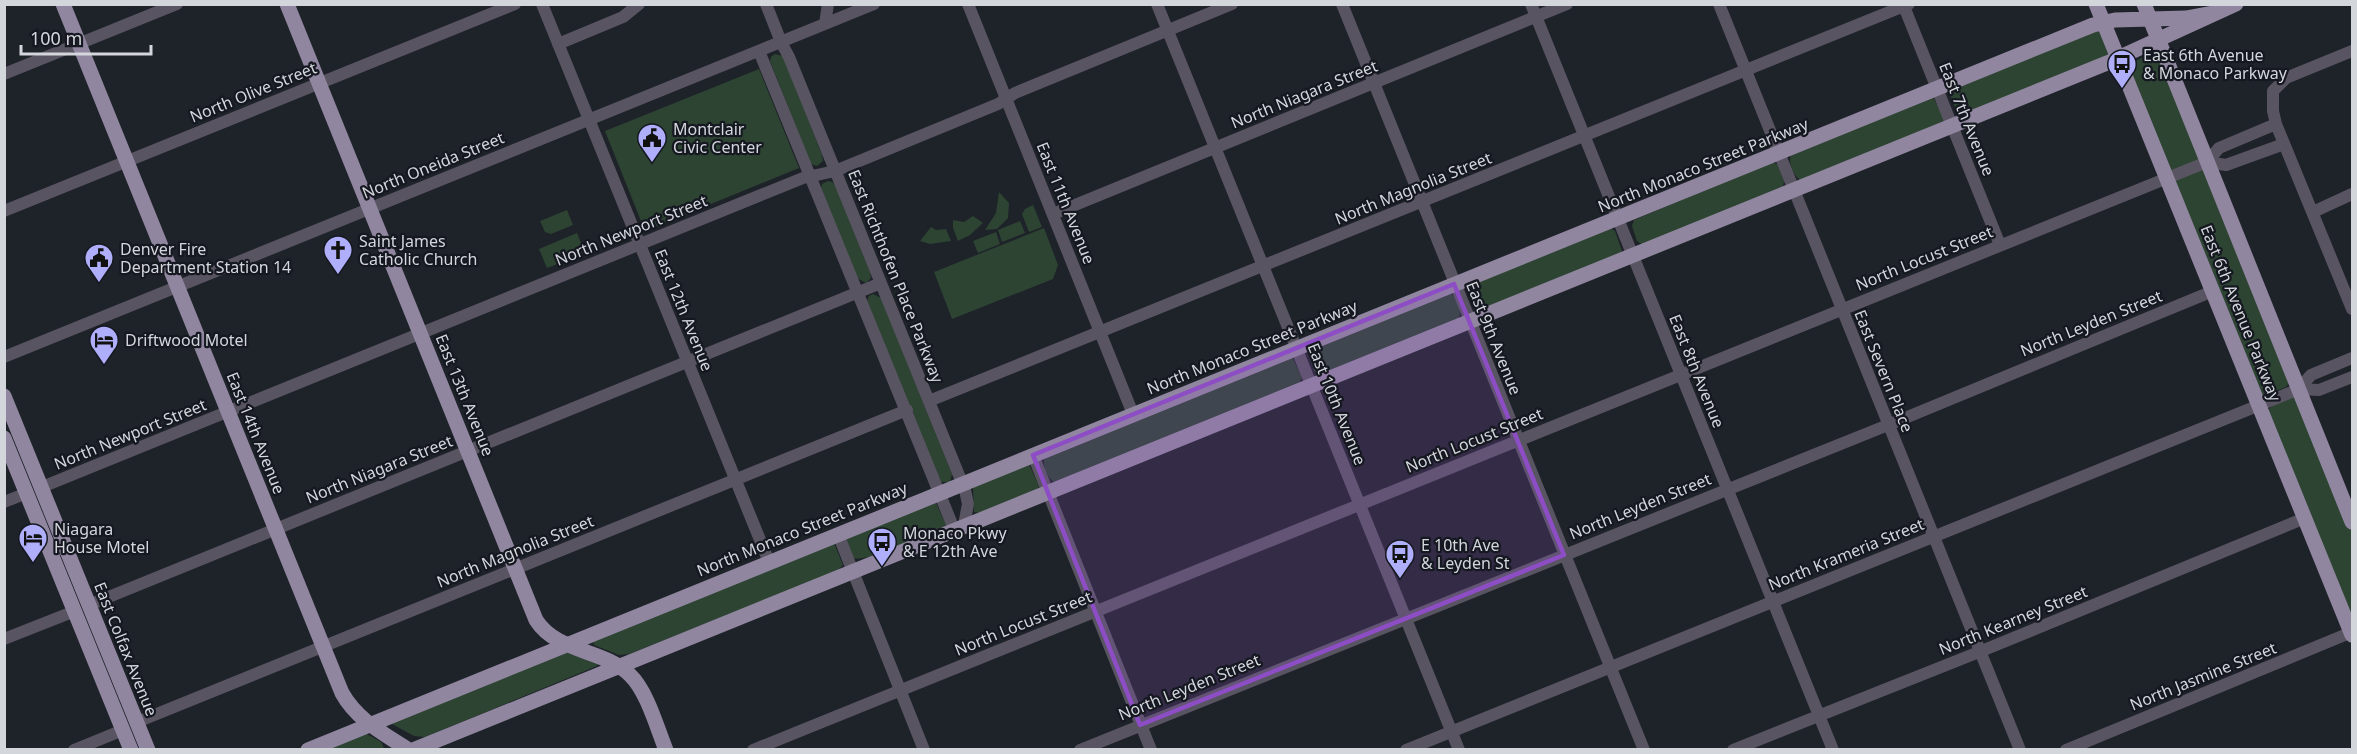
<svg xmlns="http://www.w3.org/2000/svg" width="2357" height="754" font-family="'Noto Sans',sans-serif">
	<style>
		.green { fill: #2d4433 }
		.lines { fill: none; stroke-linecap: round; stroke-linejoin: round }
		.minor { stroke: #595461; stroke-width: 12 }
		.major { stroke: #91869f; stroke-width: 15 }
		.marked { fill: #8d4ec5; fill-opacity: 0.2; stroke: #8d4ec5; stroke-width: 4.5; stroke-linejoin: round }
		.labels { text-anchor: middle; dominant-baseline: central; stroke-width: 4.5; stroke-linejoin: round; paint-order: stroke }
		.poi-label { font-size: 16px; fill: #d3d6db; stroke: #151820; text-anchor: start }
		.street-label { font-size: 16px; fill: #d3d6db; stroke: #151820 }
	</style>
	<rect width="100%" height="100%" fill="#1e2229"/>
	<path class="green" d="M2097,30L2100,32L2109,53L2108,56L1963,115L1957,113L1949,91Z
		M2157,50L2289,383L2286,387L2266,395H2262L2128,65Z
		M775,54L783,56L822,155L823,161L817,166L811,164L770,61L771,57Z
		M759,69L799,168L645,231L605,131Z
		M1933,97L1945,120L1942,123L1800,180C1793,175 1788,163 1791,155Z
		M1773,162L1778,165L1784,181L1783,187L1643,245L1637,241L1632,226L1634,220Z
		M828,181L832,182L835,185L870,272L871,278L866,283L857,278L821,189L822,184Z
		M999,192L1009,203L1008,218L997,229L985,230L996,213Z
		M1033,205L1042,227L1029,232L1022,214L1025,209Z
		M567,210L573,225L551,234L545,232L540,221Z
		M973,216L983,223L970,235L958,241L953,228V220L964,222Z
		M1020,221L1025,233L1002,242L998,230Z
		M931,227L936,230L946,229L951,241L930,244L920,241Z
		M1044,228L1058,265L1053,279L952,319L934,272Z
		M1610,228L1615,231L1622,251L1620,255L1481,309L1474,305L1468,286Z
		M996,232L1000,244L978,253L973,241Z
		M577,233L585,253L547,268L539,249Z
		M1449,292C1457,297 1463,311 1458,320L1322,376L1314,371L1308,351Z
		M873,294L881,298L952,474L950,482H941L867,301L869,296Z
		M1292,357L1302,377L1299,384L1059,481L1054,482C1046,477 1043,465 1044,457Z
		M2293,397L2299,399L2352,531V619L2268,410L2272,406Z
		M1029,464L1039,486L1038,489L980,513L974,512L973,486Z
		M936,503L946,525L944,528C927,535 868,563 853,558L846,542L848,535Z
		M834,543L843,565L837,571L629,654L619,655L594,645L593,642Z
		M562,650L598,663L597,666L425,737L414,736L392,724V722Z
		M365,733L381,742L385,750H320Z"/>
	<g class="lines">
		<path class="minor" d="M542,4L769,562
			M766,4L781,42L789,57L965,490L968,504L964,525
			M968,4L1133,414
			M1157,4L1459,750
			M1342,4L1644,750
			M1531,4L1833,750
			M1719,4L2020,750
			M1903,4L2000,245
			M825,24L828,4
			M558,44L623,17L639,4
			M759,51L954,529
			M2352,51L2286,78L2273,91V111L2276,124L2352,309
			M4,74L177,4
			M2207,162L2226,165L2284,144
			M4,211L515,4
			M2313,212L2352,194
			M1053,214L1567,4
			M4,357L874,4
			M2299,389L2311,375L2352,358
			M929,401L1909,4
			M1033,455L1151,750
			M42,487L803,178L835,171L998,104L1015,93L1232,4
			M4,502L27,493
			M838,534L924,750
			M89,605L881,283
			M4,639L75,611
			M137,722L907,410
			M74,750L123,730
			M753,750L2207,162L2219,148L2276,124
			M1080,750L1888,425L2213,291
			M1406,750L2299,389L2319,390L2352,377
			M1733,750L1979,652L2305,518
			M2066,750L2352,632"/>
		<path class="major" d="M63,4L342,693C357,720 383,733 409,750
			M287,4L536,620C557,653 604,649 630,675C647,691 657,728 666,750
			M2096,4L2352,635
			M2144,4L2352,522
			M4,396L148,750
			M4,438L131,750
			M308,750L2093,25L2115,20L2186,18L2218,12
			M413,750L2107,63L2236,4"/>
	</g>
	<path class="marked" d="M1454,284L1564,555L1140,725L1033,455Z"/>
	<defs>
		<g id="bus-pin" transform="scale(1.5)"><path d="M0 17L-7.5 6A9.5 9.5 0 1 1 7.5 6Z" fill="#afaefa" stroke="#151820"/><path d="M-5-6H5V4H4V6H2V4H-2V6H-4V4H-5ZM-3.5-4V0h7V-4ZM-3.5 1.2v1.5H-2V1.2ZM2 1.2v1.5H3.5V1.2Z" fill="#111"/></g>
		<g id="civic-pin" transform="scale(1.5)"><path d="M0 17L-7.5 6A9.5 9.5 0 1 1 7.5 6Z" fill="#afaefa" stroke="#151820"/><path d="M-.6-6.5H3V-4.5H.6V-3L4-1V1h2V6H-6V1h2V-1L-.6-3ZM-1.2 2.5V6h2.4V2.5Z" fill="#111"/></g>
		<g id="church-pin" transform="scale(1.5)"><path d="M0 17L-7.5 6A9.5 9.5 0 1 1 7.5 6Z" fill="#afaefa" stroke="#151820"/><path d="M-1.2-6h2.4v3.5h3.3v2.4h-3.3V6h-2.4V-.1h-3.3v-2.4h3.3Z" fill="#111"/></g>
		<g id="hotel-pin" transform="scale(1.5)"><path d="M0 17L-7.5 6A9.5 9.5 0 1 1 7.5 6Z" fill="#afaefa" stroke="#151820"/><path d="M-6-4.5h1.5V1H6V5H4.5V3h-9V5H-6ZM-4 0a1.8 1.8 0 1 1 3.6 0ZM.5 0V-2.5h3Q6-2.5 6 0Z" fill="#111"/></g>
	</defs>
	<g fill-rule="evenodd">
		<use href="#bus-pin" x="2122" y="64"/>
		<use href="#civic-pin" x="652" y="138"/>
		<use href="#church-pin" x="338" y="250"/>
		<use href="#civic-pin" x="99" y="258"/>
		<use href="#hotel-pin" x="104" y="340"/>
		<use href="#hotel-pin" x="33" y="538"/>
		<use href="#bus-pin" x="882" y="542"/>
		<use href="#bus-pin" x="1400" y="554"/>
	</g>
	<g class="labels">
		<g class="poi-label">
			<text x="2143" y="55">East 6th Avenue<tspan x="2143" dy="18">&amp; Monaco Parkway</tspan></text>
			<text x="673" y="129">Montclair<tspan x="673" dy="18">Civic Center</tspan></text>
			<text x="359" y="241">Saint James<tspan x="359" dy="18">Catholic Church</tspan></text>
			<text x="120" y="249">Denver Fire<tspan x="120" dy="18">Department Station 14</tspan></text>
			<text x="125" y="340">Driftwood Motel</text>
			<text x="54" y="529">Niagara<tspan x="54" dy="18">House Motel</tspan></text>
			<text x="903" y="533">Monaco Pkwy<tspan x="903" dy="18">&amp; E 12th Ave</tspan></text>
			<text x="1421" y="545">E 10th Ave<tspan x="1421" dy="18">&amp; Leyden St</tspan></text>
		</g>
		<g class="street-label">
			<text transform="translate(253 92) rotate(-22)">North Olive Street</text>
			<text transform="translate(1304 94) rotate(-22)">North Niagara Street</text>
			<text transform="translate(1967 119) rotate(68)">East 7th Avenue</text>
			<text transform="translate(433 165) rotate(-22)">North Oneida Street</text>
			<text transform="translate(1703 165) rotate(-22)">North Monaco Street Parkway</text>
			<text transform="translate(1413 188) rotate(-22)">North Magnolia Street</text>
			<text transform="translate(1066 203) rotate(68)">East 11th Avenue</text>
			<text transform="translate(631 230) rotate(-22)">North Newport Street</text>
			<text transform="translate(1924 258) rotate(-22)">North Locust Street</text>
			<text transform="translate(896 276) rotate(68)">East Richthofen Place Parkway</text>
			<text transform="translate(684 310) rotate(68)">East 12th Avenue</text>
			<text transform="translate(2241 313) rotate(68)">East 6th Avenue Parkway</text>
			<text transform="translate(2091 323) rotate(-22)">North Leyden Street</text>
			<text transform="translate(1494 338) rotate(68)">East 9th Avenue</text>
			<text transform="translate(1252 347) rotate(-22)">North Monaco Street Parkway</text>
			<text transform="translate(1697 371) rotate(68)">East 8th Avenue</text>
			<text transform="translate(1884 371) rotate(68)">East Severn Place</text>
			<text transform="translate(465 395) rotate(68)">East 13th Avenue</text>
			<text transform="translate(1337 404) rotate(68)">East 10th Avenue</text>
			<text transform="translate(256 433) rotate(68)">East 14th Avenue</text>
			<text transform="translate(130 434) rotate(-22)">North Newport Street</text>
			<text transform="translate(1474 440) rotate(-22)">North Locust Street</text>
			<text transform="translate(379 469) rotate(-22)">North Niagara Street</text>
			<text transform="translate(1640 506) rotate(-22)">North Leyden Street</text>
			<text transform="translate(802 529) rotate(-22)">North Monaco Street Parkway</text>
			<text transform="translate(515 551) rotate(-22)">North Magnolia Street</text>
			<text transform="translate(1846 554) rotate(-22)">North Krameria Street</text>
			<text transform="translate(2013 620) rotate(-22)">North Kearney Street</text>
			<text transform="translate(1023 623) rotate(-22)">North Locust Street</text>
			<text transform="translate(126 649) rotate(68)">East Colfax Avenue</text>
			<text transform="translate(2203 676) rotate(-22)">North Jasmine Street</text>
			<text transform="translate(1189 687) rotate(-22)">North Leyden Street</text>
		</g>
	</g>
	<rect width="2357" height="754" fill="none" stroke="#d3d6db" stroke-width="12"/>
	<path d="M21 45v9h130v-9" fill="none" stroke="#d3d6db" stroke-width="3"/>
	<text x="30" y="45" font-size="18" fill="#d3d6db" stroke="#151820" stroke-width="4.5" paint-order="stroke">100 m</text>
</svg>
